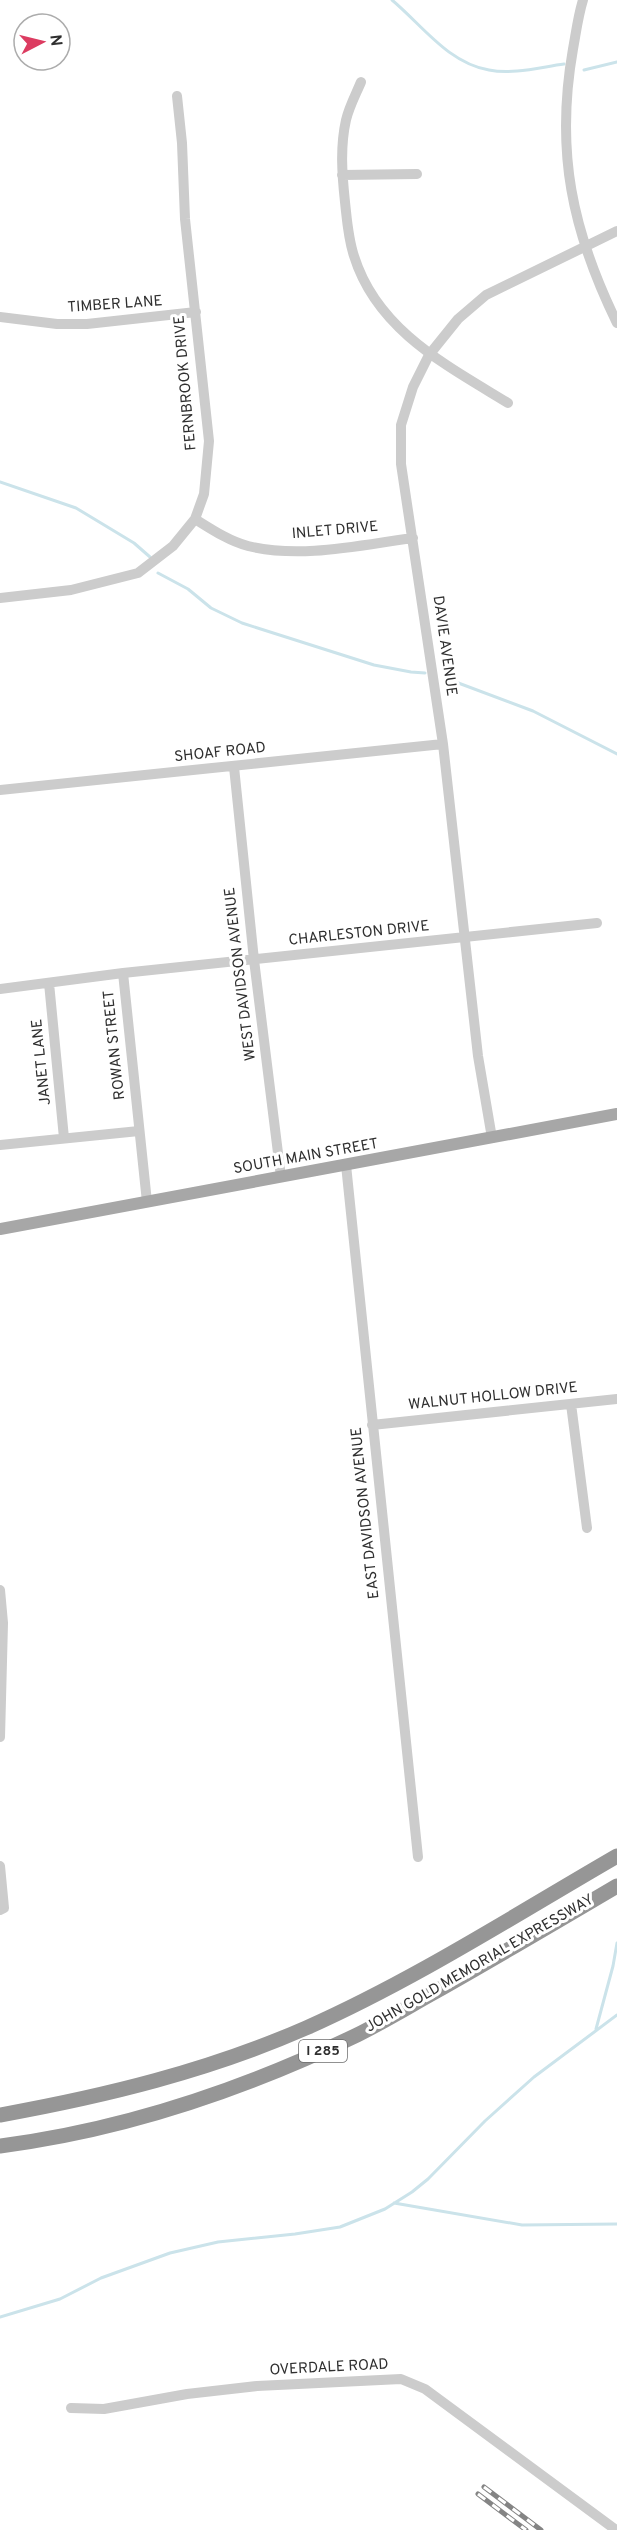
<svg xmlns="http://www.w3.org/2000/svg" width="617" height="2530" font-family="Overpass,sans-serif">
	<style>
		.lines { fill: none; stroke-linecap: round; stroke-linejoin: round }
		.stream { stroke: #cbe3ea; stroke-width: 3 }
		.minor { stroke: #ccc; stroke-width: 10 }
		.major { stroke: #a7a7a7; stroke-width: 12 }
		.highway { stroke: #969696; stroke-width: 15 }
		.rail-casing { stroke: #848484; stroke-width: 5 }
		.rail { stroke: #fff; stroke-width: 3; stroke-dasharray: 9; stroke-linecap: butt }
		.labels { text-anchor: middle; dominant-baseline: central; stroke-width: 6; stroke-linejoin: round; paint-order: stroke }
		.shield { fill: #fff; stroke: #6d6d6d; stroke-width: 1.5 }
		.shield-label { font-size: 14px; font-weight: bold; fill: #2f2f2f }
		.street-label { font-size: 15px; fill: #2f2f2f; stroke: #fff }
	</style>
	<rect width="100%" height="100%" fill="#fff"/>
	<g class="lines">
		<path class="stream" d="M392,0C422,25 448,63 489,70C513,75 541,67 564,64
			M584,70L617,62
			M0,482L76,508L134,543L150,557
			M158,573L188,589L211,608L242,623L374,665L411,672L425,673
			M445,678L533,711L617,754
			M596,2029L613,1966L617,1943
			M394,2203L522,2225L617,2224
			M0,2317L60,2299L101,2278L170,2253L218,2242L295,2234L340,2227L385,2209L412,2192L428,2179L485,2121L534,2077L617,2015"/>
		<path class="minor" d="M583,0C578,16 576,33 573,49C555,151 572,231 617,323
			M361,82C356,94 349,107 346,120C340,147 342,174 345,202C347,220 348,238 354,256C377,330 446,365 508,403
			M342,175L417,174
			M0,317L57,324H87L196,312
			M195,519C211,529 229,541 248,546C301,559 360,545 413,538
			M0,598L71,590L138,573L173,546L195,519L204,494L209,441L185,219L182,143L177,96
			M234,767L254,960L281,1177
			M0,790L443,744
			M123,973L147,1202
			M49,983L64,1138
			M0,989L123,973L597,923
			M492,1138L478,1056L443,744L401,464V425L413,387L429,355L458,319L486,295L617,231
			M0,1145L139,1131
			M346,1165L418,1857
			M571,1404L587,1528
			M372,1425L617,1399
			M0,1590L3,1623L0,1737
			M0,1866L4,1908L0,1910
			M71,2408L104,2409L187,2394L257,2386L401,2379L425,2389L616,2530"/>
		<path class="major" d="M0,1229L617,1114"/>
		<path class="highway" d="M0,2115C105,2096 208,2071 306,2028C414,1980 515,1915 617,1856
			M0,2146C124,2130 245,2089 357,2035C383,2022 408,2007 433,1993C495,1958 556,1922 617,1886"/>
		<g class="rail-casing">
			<path id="rail" d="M484,2487L541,2530
				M478,2494L526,2530"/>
		</g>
		<use href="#rail" class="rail"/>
	</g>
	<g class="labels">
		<rect class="shield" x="299" y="2040" width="48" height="22" rx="4.5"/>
		<g class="shield-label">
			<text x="323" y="2051">I 285</text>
		</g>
		<g class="street-label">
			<text transform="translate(115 305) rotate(-4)">TIMBER LANE</text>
			<text transform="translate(186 383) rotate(-95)">FERNBROOK DRIVE</text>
			<text transform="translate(335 531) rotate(-5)">INLET DRIVE</text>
			<text transform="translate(444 646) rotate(82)">DAVIE AVENUE</text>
			<text transform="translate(220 753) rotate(-6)">SHOAF ROAD</text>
			<text transform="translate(359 934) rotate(-6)">CHARLESTON DRIVE</text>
			<text transform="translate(241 974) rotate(-97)">WEST DAVIDSON AVENUE</text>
			<text transform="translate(115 1045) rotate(-96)">ROWAN STREET</text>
			<text transform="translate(42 1062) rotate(-96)">JANET LANE</text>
			<text transform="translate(306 1157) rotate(-10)">SOUTH MAIN STREET</text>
			<text transform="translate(493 1397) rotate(-6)">WALNUT HOLLOW DRIVE</text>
			<text transform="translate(366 1513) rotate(-96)">EAST DAVIDSON AVENUE</text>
			<text transform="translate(480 1964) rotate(-30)">JOHN GOLD MEMORIAL EXPRESSWAY</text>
			<text transform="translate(329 2368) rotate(-3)">OVERDALE ROAD</text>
		</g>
	</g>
	<g transform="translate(42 42) rotate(83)"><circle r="28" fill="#ffffff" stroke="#acacac" stroke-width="1.5"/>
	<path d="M0-4.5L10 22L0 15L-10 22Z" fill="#dc3c61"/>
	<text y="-9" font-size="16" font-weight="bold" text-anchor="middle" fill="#2f2f2f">N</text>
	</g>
</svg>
